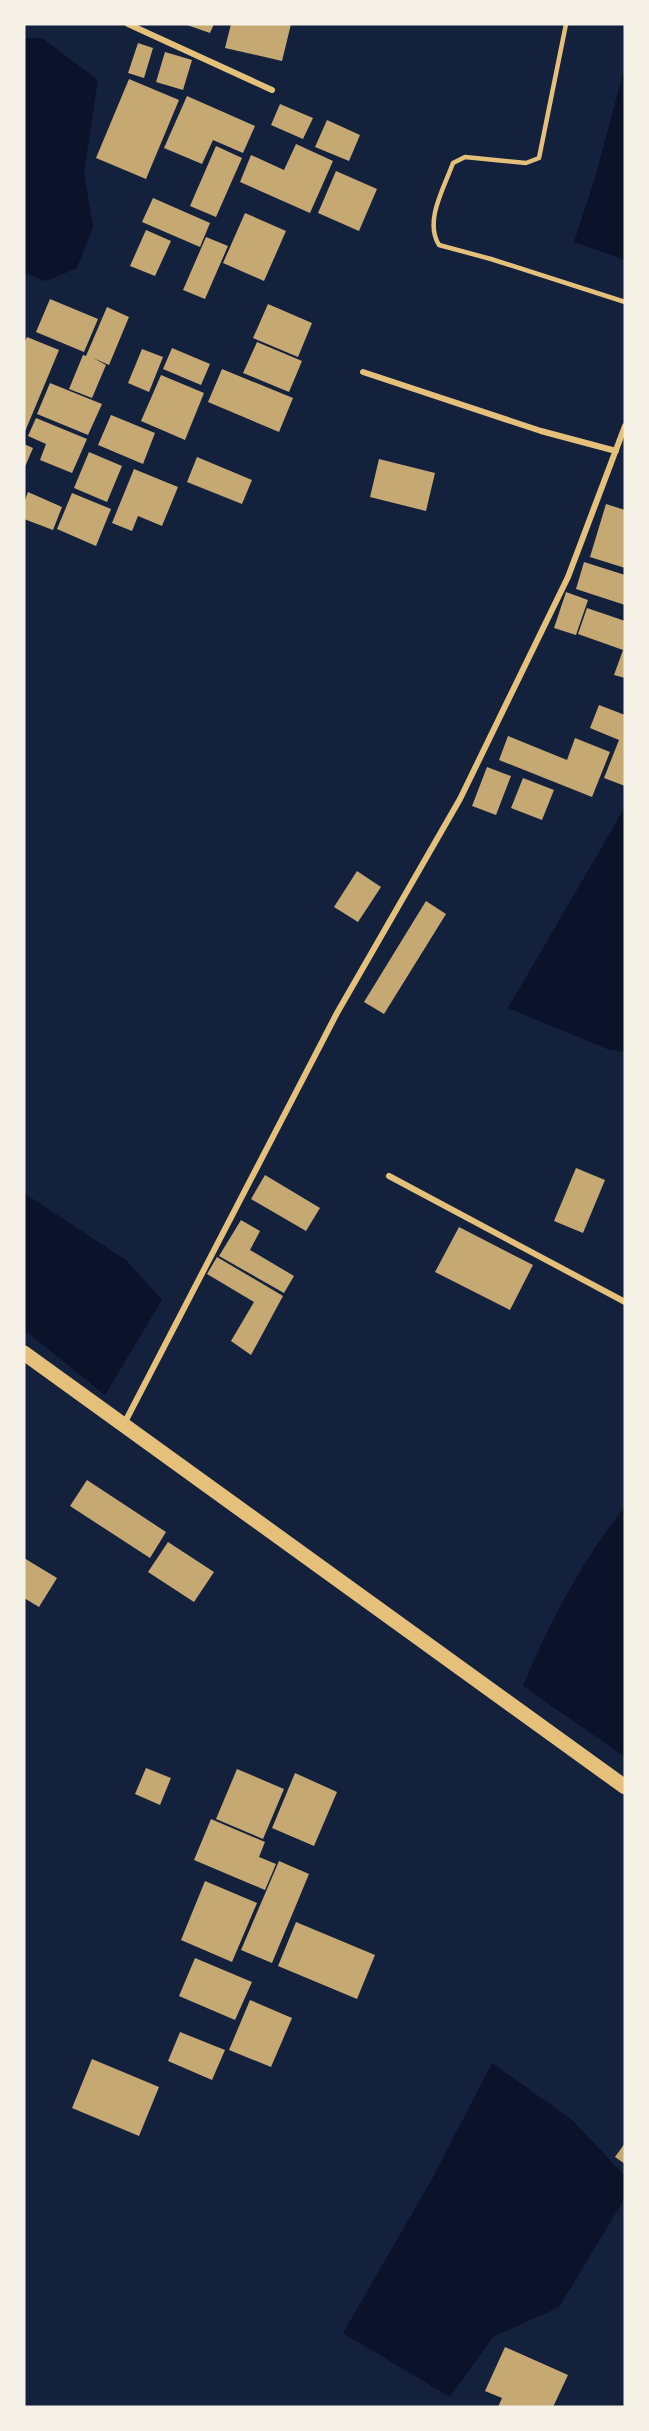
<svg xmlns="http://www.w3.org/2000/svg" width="649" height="2431" font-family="'PT Sans',sans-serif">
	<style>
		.water { fill: #0b132b }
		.building { fill: #c6a872 }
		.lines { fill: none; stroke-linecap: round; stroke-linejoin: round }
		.service { stroke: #e5c07b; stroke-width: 4.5 }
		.minor { stroke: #e5c07b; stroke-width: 6 }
		.primary { stroke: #e5c07b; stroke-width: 15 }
	</style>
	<rect width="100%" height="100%" fill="#14213d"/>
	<path class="water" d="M24,38H42L98,80L84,173L93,227L77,268L46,281L24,273Z
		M625,66V260L574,242L594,181Z
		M625,807V1052L607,1049L508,1008Z
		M24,1193L127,1261L162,1300L105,1395L24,1330Z
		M625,1506V1757L523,1686C549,1622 582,1561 625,1506Z
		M492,2063L571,2119L625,2176V2198L559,2307L493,2337L450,2397L343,2333L432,2179Z"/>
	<path class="building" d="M184,24H214L210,33Z
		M231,24H291L282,61L225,48Z
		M138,43L153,48L144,78L128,73Z
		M165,52L192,60L183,90L156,82Z
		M129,79L179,100L146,179L96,158Z
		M187,96L255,126L243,153L213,140L202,164L164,148Z
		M280,104L313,118L303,139L271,125Z
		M327,120L360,135L349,161L315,147Z
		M296,144L333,161L310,213L240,182L251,155L284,170Z
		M216,146L242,158L216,217L190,206Z
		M336,171L377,189L359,231L318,213Z
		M153,198L210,223L200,247L142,222Z
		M245,213L286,231L264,281L223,263Z
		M146,230L171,241L155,276L130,266Z
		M206,237L228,246L205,299L183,290Z
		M50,299L98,319L84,352L36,332Z
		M268,304L312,323L298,357L253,338Z
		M107,307L129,317L109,365L93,358L106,365L92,398L69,389L83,355L86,356Z
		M27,337L59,350L24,434V343Z
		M257,342L302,361L289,392L243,373Z
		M172,348L210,364L201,385L163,369Z
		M142,349L163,357L149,392L128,383Z
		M222,369L293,398L279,432L208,402Z
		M161,375L204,393L185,440L141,421Z
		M50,383L102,404L88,435L37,414Z
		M111,415L155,433L143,464L98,445Z
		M36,418L87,439L72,473L40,460L46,444L28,436Z
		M24,444L33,448L24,469Z
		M89,452L122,466L107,502L74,488Z
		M197,457L252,480L242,504L187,482Z
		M379,459L435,473L426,511L370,497Z
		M134,469L178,487L162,526L138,516L132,531L112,523Z
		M28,492L62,507L53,530L24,519V503Z
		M72,493L111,509L96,546L57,529Z
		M606,504L625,510V568L590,557Z
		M584,562L625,575V605L576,589Z
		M566,592L588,600L576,635L554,628Z
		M587,608L625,621V678L614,675L623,650L578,634Z
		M599,705L625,715V786L604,778L619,740L590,728Z
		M508,736L567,760L575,738L610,752L592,797L499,760Z
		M487,767L511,776L496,815L472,806Z
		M523,778L554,790L542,820L511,808Z
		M357,871L381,887L358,922L334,907Z
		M426,901L446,914L384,1014L364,1002Z
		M576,1168L605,1180L583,1233L554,1221Z
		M265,1175L320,1208L306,1231L251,1199Z
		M241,1220L260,1231L250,1250L294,1276L284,1293L219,1256Z
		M459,1227L533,1265L510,1310L435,1272Z
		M217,1257L283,1296L251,1355L231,1341L254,1302L207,1274Z
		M87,1480L166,1532L150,1558L70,1506Z
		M168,1542L214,1572L194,1602L148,1572Z
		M24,1558L57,1578L39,1607L24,1598Z
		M146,1768L171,1778L160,1805L135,1794Z
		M237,1769L284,1789L263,1839L216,1819Z
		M295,1773L337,1792L314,1846L272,1828Z
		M211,1819L265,1842L259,1857L276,1864L265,1890L194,1860Z
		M279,1861L309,1874L272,1963L241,1950Z
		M205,1881L257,1903L232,1962L181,1940Z
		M296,1922L375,1955L357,1999L278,1966Z
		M195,1958L252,1982L235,2020L179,1996Z
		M250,2000L292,2018L271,2067L229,2050Z
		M180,2032L225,2050L212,2080L168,2061Z
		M92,2059L159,2087L139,2136L72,2108Z
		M625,2143V2164L615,2157Z
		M505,2347L568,2375L553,2407H498L502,2398L485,2391Z"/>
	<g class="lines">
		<path class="service" d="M566,24L539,158L526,163L465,157L453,163C444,188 424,221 439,245L491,259L625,302"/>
		<path class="minor" d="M128,24L272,90
			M363,372L541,431L616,451
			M389,1176L625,1302
			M124,1424L337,1013L460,799L568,577L625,426"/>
		<path class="primary" d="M24,1353L625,1787"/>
	</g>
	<rect width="649" height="2431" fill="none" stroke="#f6f1e7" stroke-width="51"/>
</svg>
